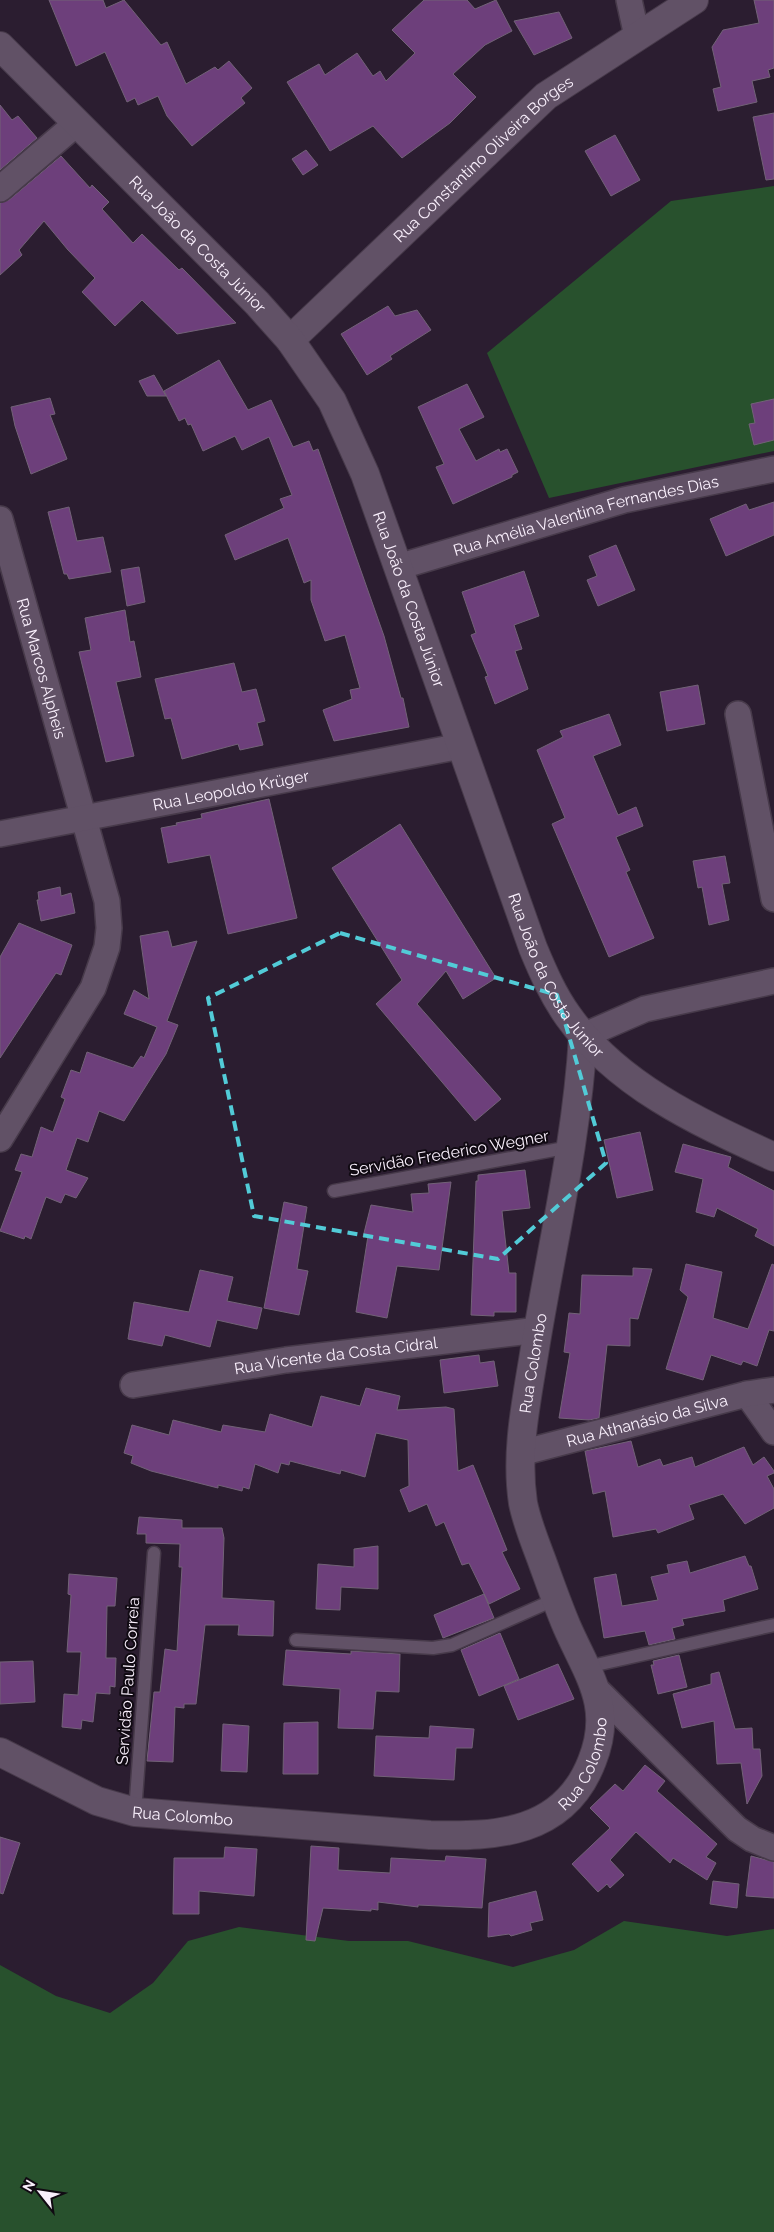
<svg xmlns="http://www.w3.org/2000/svg" width="774" height="2232" font-family="Raleway,sans-serif">
	<style>
		.green { fill: #28512d }
		.building { fill: #6d3f7b; stroke: #726277 }
		.lines { fill: none; stroke-linecap: round; stroke-linejoin: round }
		.service-casing { stroke: #473a4a; stroke-width: 15 }
		.minor-casing { stroke: #473a4a; stroke-width: 28 }
		.tertiary-casing { stroke: #473a4a; stroke-width: 30 }
		.secondary-casing { stroke: #473a4a; stroke-width: 30 }
		.service { stroke: #615166; stroke-width: 12 }
		.minor { stroke: #615166; stroke-width: 25 }
		.tertiary { stroke: #615166; stroke-width: 28 }
		.secondary { stroke: #615166; stroke-width: 28 }
		.marked { fill: none; stroke: #52cbd7; stroke-width: 4; stroke-dasharray: 10 6; stroke-linejoin: round }
		.labels { text-anchor: middle; dominant-baseline: central; stroke-width: 4; stroke-linejoin: round; paint-order: stroke }
		.street-label { font-size: 16px; fill: #faf0fd; stroke: #100a12 }
	</style>
	<rect width="100%" height="100%" fill="#2b1d30"/>
	<path class="green" d="M774,186V451L549,498L487,353L671,201Z
		M624,1921L727,1936L774,1929V2232H0V1965L56,1996L110,2013L153,1983L188,1941L239,1927L349,1941H408L513,1967L574,1950Z"/>
	<path class="building" d="M49,0H103L106,8L124,0L161,45L167,42L186,84L215,67L218,70L229,61L252,88L241,98L245,103L192,146L167,116L158,96L138,105L135,98L127,102L105,52L76,66Z
		M424,0H467L475,9L496,0L512,31L485,45L453,74L476,97L450,123L402,158L373,126L330,151L287,82L319,64L325,75L357,53L373,76L380,71L386,81L415,53L392,30Z
		M754,0H774V68L768,70L770,77L752,81L757,102L718,111L713,89L721,87L712,47L723,30L759,23Z
		M559,12L572,38L534,55L514,21Z
		M0,105L12,120L18,116L37,138L0,170Z
		M774,113V179L766,180L753,117Z
		M615,135L640,180L611,196L585,151Z
		M306,150L318,165L303,175L292,159Z
		M61,156L90,188L92,185L109,202L102,209L133,243L142,234L179,270L182,268L236,323L177,334L142,300L115,326L82,292L95,278L68,250L44,221L19,250L22,255L0,275V203L9,200Z
		M388,306L395,316L417,310L431,330L390,356L392,359L367,375L341,334Z
		M219,360L248,410L271,400L293,447L309,441L313,451L318,449L384,636L401,698H403L409,727L334,741L323,710L352,699L350,690L360,688L345,635L325,641L311,600V580L304,583L288,538L235,560L225,535L284,508L280,499L292,495L269,437L242,450L235,436L203,451L191,424L188,425L185,418L179,421L164,391Z
		M154,375L166,396H147L139,381Z
		M467,384L484,417L459,429L476,461L499,449L500,452L507,449L518,472L512,475V477L453,504L436,467L444,464L418,407Z
		M50,398L55,414L50,415L67,459L31,474L15,426L11,407Z
		M774,399V440L754,445L749,424L755,423L751,404Z
		M774,502V535L726,556L710,519L746,504L749,510Z
		M69,507L77,541L103,537L111,572L69,579L67,574H64L48,512Z
		M616,545L635,590L598,606L587,580L597,576L589,556Z
		M139,567L145,602L127,606L121,570Z
		M524,571L539,616L514,625L522,649L515,651L528,689L495,704L485,677L488,676L471,635L476,633L462,592Z
		M125,610L130,642L134,641L141,677L116,682L134,756L106,762L79,652L91,650L85,618Z
		M234,663L242,692L256,689L265,721L257,723L263,745L240,750L238,744L182,759L171,718L165,719L155,679Z
		M698,685L705,724L667,731L660,692Z
		M609,714L621,745L593,756L618,815L636,807L643,826L616,837L630,870L626,872L654,938L609,957L552,824L565,818L537,750L563,737L560,731Z
		M269,799L297,918L228,934L210,855L168,863L161,828L177,825L176,823L202,818L201,814Z
		M400,824L496,978L463,999L446,971L417,1004L501,1099L475,1121L376,1004L402,980L332,868Z
		M725,856L730,883L722,884L729,920L709,925L702,887L698,888L693,861Z
		M60,887L61,896L71,893L75,913L41,921L37,900H39L38,892Z
		M19,923L72,945L61,975L56,973L0,1058V957Z
		M168,931L172,947L197,941L167,1021L178,1025L166,1054L124,1121L99,1111L88,1142L77,1138L66,1170L88,1178L76,1198L65,1194L61,1203L46,1197L31,1239L25,1236L24,1239L0,1231L22,1172L15,1170L21,1154L32,1157L41,1127L53,1132L65,1099L61,1097L71,1070L80,1073L87,1052L133,1068L141,1056L144,1058L157,1027L124,1014L134,990L149,999L140,936Z
		M640,1132L653,1190L617,1198L604,1140Z
		M683,1144L731,1157L728,1167L774,1191V1246L755,1236L758,1229L717,1208L714,1217L696,1212L703,1179L675,1172Z
		M525,1170L530,1208L502,1211L509,1273H516V1312H494V1316L471,1315L476,1181H478V1175Z
		M451,1182L439,1270L397,1266L387,1318L356,1312L368,1236L363,1237L371,1205L413,1212L411,1194L429,1193L428,1184Z
		M284,1202L307,1207L297,1269L308,1271L299,1315L264,1308Z
		M686,1264L722,1272L713,1318L748,1329L772,1264L774,1265V1331L769,1330L757,1366L743,1361L741,1365L711,1355L703,1380L666,1369L688,1297L680,1290Z
		M633,1268L652,1269L638,1319L630,1318V1346L607,1345L599,1418L589,1420L559,1418L570,1353L564,1352L569,1313L580,1314L582,1275L633,1276Z
		M200,1270L233,1277L227,1301L262,1308L257,1329L217,1320L210,1347L165,1335L162,1346L128,1339L134,1302L189,1312Z
		M479,1355L480,1363L494,1361L498,1386L444,1393L440,1360Z
		M366,1388L400,1396L397,1410L446,1407L454,1409L458,1471L473,1465L507,1550L502,1552L520,1589L489,1604L469,1563L462,1565L444,1522L436,1526L427,1504L409,1512L400,1490L409,1486L408,1440L376,1433L365,1477L341,1470L340,1474L290,1461L289,1465L281,1463L278,1473L255,1464L249,1489L243,1487L242,1491L218,1485V1488L151,1471L131,1463L133,1456L124,1453L132,1425L169,1435L173,1420L221,1432L223,1425L265,1432L270,1414L312,1427L321,1396L360,1406Z
		M631,1441L638,1467L660,1459L663,1466L692,1457L695,1467L744,1447L753,1465L764,1457L774,1471V1473L767,1476L774,1489V1508L745,1524L723,1494L689,1505L694,1519L658,1533L656,1529L613,1537L605,1491L593,1494L585,1451Z
		M139,1517L182,1520V1528H222L224,1538L222,1598L274,1601L273,1636L238,1635L239,1625H205L196,1704H184V1708L175,1707L173,1762L147,1761L154,1692H160L165,1649L177,1651L182,1567H179L180,1544L146,1543V1534H137Z
		M378,1546V1589L341,1587L340,1610L316,1609L318,1564L354,1567V1549Z
		M745,1556L749,1566H751L758,1589L723,1600L725,1611L682,1619L684,1625L672,1628L675,1639L649,1645L645,1631L604,1638L594,1578L616,1574L622,1606L658,1600L651,1577L669,1573L667,1565L687,1561L690,1573Z
		M69,1574L117,1578L115,1606H107L106,1658H116L115,1687L110,1686V1694L96,1693L93,1722L82,1720L81,1729L62,1727L64,1694L78,1695L81,1652H67L71,1595L68,1594Z
		M484,1594L494,1618L443,1638L434,1615Z
		M500,1633L519,1679L479,1696L461,1650Z
		M286,1650L351,1654V1651L400,1654L399,1692L376,1691L373,1729L338,1728L340,1689L283,1685Z
		M679,1655L687,1687L658,1694L651,1665H654L653,1661Z
		M33,1661L35,1702L0,1704V1662Z
		M558,1664L574,1699L518,1720L504,1686Z
		M719,1672L735,1729L752,1728L753,1749H760L762,1776L747,1804L741,1763L717,1764L714,1721L682,1728L673,1694L711,1684V1674Z
		M318,1722V1774H283L284,1723Z
		M223,1724L249,1726L247,1772L221,1771Z
		M430,1726L474,1729L472,1748H456L454,1780L374,1776L376,1736L429,1738Z
		M645,1765L665,1781L657,1791L717,1844L706,1857L716,1863L707,1880L673,1858L670,1863L636,1832L610,1860L624,1875L610,1888L607,1884L598,1892L572,1864L610,1828L590,1808L615,1784L623,1791Z
		M0,1837L20,1843L3,1894L0,1893Z
		M311,1846L339,1848L338,1870L390,1873L391,1858L445,1861L446,1856L486,1859L482,1908L418,1905V1907L378,1902V1910L371,1909V1911L323,1908L315,1941L306,1940Z
		M225,1847L257,1849L254,1896L199,1891V1914H173L174,1858H224Z
		M751,1856L774,1862V1898L746,1896Z
		M713,1881L739,1884L737,1908L710,1904Z
		M536,1891L543,1920L530,1923L532,1930L511,1936L509,1934L488,1937L489,1903Z"/>
	<g class="lines">
		<g class="service-casing">
			<path id="service" d="M334,1191L570,1147
				M296,1640L433,1648L452,1645L556,1599
				M587,1667L774,1625
				M135,1812L154,1553"/>
		</g>
		<g class="minor-casing">
			<g id="minor">
				<path d="M629,0L637,36"/>
				<path d="M0,189L77,123"/>
				<path id="s1" d="M0,519L107,901L109,928L107,947L93,988L0,1139"/>
				<path id="s2" d="M398,567L624,500L774,469"/>
				<path d="M738,714L774,899"/>
				<path id="s3" d="M0,834L461,746"/>
				<path d="M583,1036L645,1009L774,981"/>
				<path id="s4" d="M133,1385L286,1360L538,1330"/>
				<path d="M747,1394L774,1432"/>
				<path id="s5" d="M521,1453L747,1394L774,1390"/>
				<path d="M596,1689L737,1829L752,1839L774,1848"/>
			</g>
		</g>
		<g class="tertiary-casing">
			<g id="tertiary">
				<path id="s6" d="M290,340L546,96L694,0"/>
				<path id="s7" d="M0,1752L97,1801L135,1812L430,1835C496,1837 564,1834 592,1761C614,1706 588,1675 567,1627C558,1606 550,1583 542,1561C535,1542 527,1523 523,1503C515,1451 527,1399 535,1348C552,1244 577,1141 583,1036"/>
			</g>
		</g>
		<g class="secondary-casing">
			<g id="secondary">
				<path id="s8" d="M0,46L257,303L290,340L332,401L365,474L533,948C543,972 553,995 568,1016C618,1086 698,1122 774,1157"/>
			</g>
		</g>
		<use href="#service" class="service"/>
		<use href="#minor" class="minor"/>
		<use href="#tertiary" class="tertiary"/>
		<use href="#secondary" class="secondary"/>
	</g>
	<path class="marked" d="M340,933L557,995L606,1163L498,1259L254,1216L208,998Z"/>
	<g class="labels">
		<g class="street-label">
			<text stroke="none"><textPath href="#s6" startOffset="265">Rua Constantino Oliveira Borges</textPath></text>
			<text stroke="none"><textPath href="#s8" startOffset="280">Rua João da Costa Júnior</textPath></text>
			<text stroke="none"><textPath href="#s2" startOffset="195">Rua Amélia Valentina Fernandes Dias</textPath></text>
			<text stroke="none"><textPath href="#s8" startOffset="700">Rua João da Costa Júnior</textPath></text>
			<text stroke="none"><textPath href="#s1" startOffset="155">Rua Marcos Alpheis</textPath></text>
			<text stroke="none"><textPath href="#s3" startOffset="235">Rua Leopoldo Krüger</textPath></text>
			<text stroke="none"><textPath href="#s8" startOffset="1105">Rua João da Costa Júnior</textPath></text>
			<text transform="translate(449 1153) rotate(-10)">Servidão Frederico Wegner</text>
			<text stroke="none"><textPath href="#s4" startOffset="205">Rua Vicente da Costa Cidral</textPath></text>
			<text stroke="none"><textPath href="#s7" startOffset="1051">Rua Colombo</textPath></text>
			<text stroke="none"><textPath href="#s5" startOffset="130">Rua Athanásio da Silva</textPath></text>
			<text transform="translate(128 1681) rotate(-86)">Servidão Paulo Correia</text>
			<text stroke="none"><textPath href="#s7" startOffset="631">Rua Colombo</textPath></text>
			<text stroke="none"><textPath href="#s7" startOffset="196">Rua Colombo</textPath></text>
		</g>
	</g>
	<g transform="translate(40 2192) rotate(300)" stroke="#100a12" stroke-width="4" paint-order="stroke">
	<path d="M0-4L9 19L0 12L-9 19Z" fill="#faf0fd"/>
	<text y="-8" font-size="14" font-weight="bold" text-anchor="middle" fill="#faf0fd">N</text>
	</g>
</svg>
